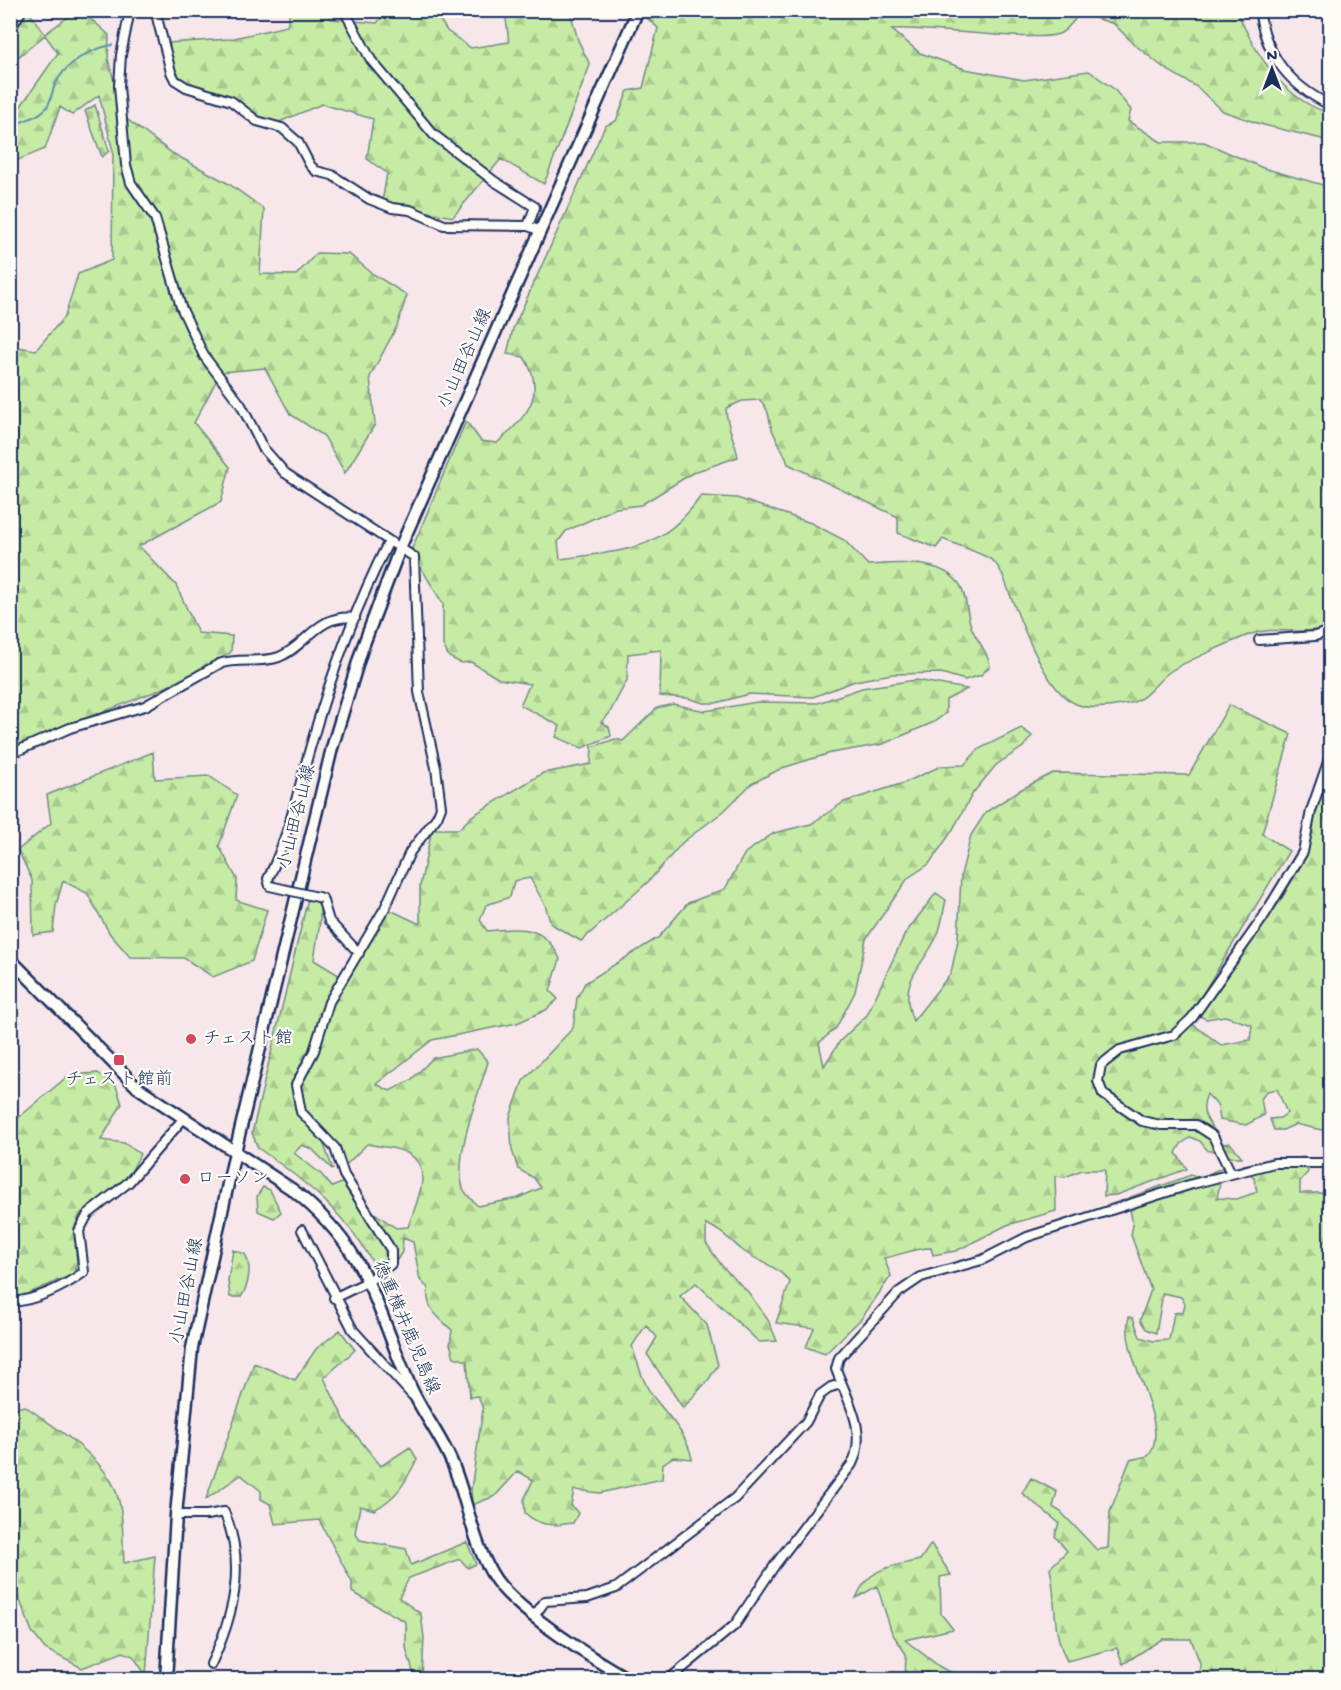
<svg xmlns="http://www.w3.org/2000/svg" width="1341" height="1690" font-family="'Gochi Hand','Klee One',sans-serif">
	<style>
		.forest { fill: url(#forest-firs); stroke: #708d82; stroke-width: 1.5 }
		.cemetery { fill: url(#cemetery-stones); stroke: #708d82; stroke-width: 1.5 }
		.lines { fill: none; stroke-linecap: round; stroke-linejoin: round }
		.stream { stroke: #5b8eb0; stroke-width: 2 }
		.minor-casing { stroke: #1b2f5e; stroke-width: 12 }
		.secondary-casing { stroke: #1b2f5e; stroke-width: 15 }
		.minor { stroke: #fdfcf7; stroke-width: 8 }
		.secondary { stroke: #fdfcf7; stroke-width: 10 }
		.minor-bridge-casing { stroke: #1b2f5e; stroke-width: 12; stroke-linecap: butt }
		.minor-bridge { stroke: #fdfcf7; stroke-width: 8 }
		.poi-dot { fill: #d1495b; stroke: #fdfcf7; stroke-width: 2 }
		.labels { text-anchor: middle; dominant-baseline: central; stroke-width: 4.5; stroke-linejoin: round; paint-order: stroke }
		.street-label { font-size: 18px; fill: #1b2f5e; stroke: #fdfcf7 }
		.poi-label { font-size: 18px; fill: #1b2f5e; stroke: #fdfcf7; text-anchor: start }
	</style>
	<defs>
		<pattern id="forest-firs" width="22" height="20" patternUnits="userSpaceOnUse" patternTransform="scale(1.5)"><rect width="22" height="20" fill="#c6eba5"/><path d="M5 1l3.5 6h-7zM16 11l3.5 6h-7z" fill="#aaca90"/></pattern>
		<pattern id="cemetery-stones" width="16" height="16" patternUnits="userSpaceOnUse" patternTransform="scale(1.5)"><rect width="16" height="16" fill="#c6eba5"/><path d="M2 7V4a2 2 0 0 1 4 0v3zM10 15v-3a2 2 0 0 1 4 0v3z" fill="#aaca90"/></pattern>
	</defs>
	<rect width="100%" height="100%" fill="#f7e6ea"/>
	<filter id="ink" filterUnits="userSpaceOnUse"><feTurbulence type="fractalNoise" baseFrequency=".0167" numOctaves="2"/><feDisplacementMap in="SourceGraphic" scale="12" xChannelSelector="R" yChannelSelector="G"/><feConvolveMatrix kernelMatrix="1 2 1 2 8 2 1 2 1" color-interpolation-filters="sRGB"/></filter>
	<g filter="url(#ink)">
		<path class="forest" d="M434,10L447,31L471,48L509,42L505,11H570L578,40L590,65L544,184L501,159L453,217L382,203L387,173L367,159L373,119L322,104L272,125L225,101L185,88L167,71V43L230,39L287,26L290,11H327L331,19L377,23L387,11Z
			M11,11H28L45,34L76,11H82L109,35L108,59L124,117L172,153L229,184L264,209L260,274L296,275L317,253L349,254L373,274L407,295L397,326L370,377L375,424L345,473L324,436L290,414L265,368L221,372L194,423L230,467L221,502L139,546L176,585L198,633L232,636L231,652C164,697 82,714 11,750L10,532L14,530C16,497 13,466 18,434L11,429L10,346L36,350L65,316L78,274L112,260L113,151L99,95L72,115L60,107L45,149L11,163V115L21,106L58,53L45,35L11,63Z
			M650,11H1237C1254,52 1284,101 1330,113V141L1260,124L1223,111L1197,87L1164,68L1135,45L1114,24L1080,13C1075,19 1068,29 1061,33C1042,44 924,26 891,29L920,53L965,69L1024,80L1089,71L1114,89L1131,110L1128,121L1161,142H1204L1263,168L1330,187V626C1304,637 1277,625 1251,634C1238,639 1177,665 1168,673C1154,684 1146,701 1126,704C1112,707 1090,710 1076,704C1048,693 1024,630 1013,602C1007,589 1004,571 993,561C983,553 956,545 943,539L936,548L898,533V517L788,464C784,451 778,443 773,432C767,418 772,413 760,400L742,401L726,408C726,425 735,440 738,457L694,472L641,505L616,508L566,531L558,542L560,559C623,550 661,553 701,496L737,498L811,523L844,540L868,565C896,563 942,558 960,585C968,598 966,615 972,629C978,642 988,652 990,666L981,675L965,680L941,673L892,674L855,681L813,697L749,694L716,703H704L687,698L660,696L661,650L628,654L627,680L609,714L601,722L609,727L611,736L582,748L556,737L560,726L520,705L530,684L499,679L471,662L461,663L449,657L443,645V604L411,551L466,421L481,441L497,443C526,418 548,394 524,357L507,354L513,329L605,126L616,121L628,91L643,88L658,28L647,18Z
			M916,680L967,689L946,700V713L934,722L883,744L831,753L782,768L751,784L724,811L683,842L648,882L581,941L551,924L545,905L530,878L514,881L510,897L486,905L480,920L487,931C521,928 544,924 560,959L550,991L558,999L546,1010L517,1023L432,1040L376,1084L390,1091L411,1080L433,1058L477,1049L488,1062C479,1093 453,1157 463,1188C465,1194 473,1201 478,1206L518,1198L541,1188L534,1178L518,1169L512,1150L510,1117L523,1081L573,1028L577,998L585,983L659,937L688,903L725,889L745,853L774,833L811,824L844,802L904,783L941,766L964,765L979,749L1021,728L1032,736L1023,747L996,765L973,793L952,831L929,864L908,878L866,939L855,992L836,1028L819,1043L824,1066L840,1041L867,1015L905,934L936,893L946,900C943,911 942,926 937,936C921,970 897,980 913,1021L951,973L958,940L961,875L971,835L986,812L1020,790L1053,773L1189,775L1229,705L1291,734L1262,834L1289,851L1187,1020L1221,1045L1250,1040L1252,1025L1225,1016L1206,1019L1197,1015L1282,898L1305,857L1309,819L1330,766V1132L1296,1124L1283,1130H1274L1270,1119L1280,1118L1287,1113L1277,1089L1267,1091L1261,1099L1264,1115L1246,1125L1220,1120L1218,1106L1207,1094C1197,1117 1213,1124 1223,1144L1230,1143L1242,1157H1222L1217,1150L1208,1151L1200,1141L1191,1137L1181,1144L1176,1153L1187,1169L1116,1195L1104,1196L1105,1170H1082L1065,1177L1055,1176L1056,1211L1007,1225L956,1251L933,1255L931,1248C914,1248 901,1255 884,1258L891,1276L862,1318L825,1354L806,1347L814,1328L776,1323L790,1282C777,1265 758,1262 742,1250C730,1240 721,1230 706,1224V1243L722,1266L749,1293L768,1320L777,1341L759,1342L696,1283L680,1296L707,1325L718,1365L709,1379L683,1408L647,1354L657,1337L646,1325L632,1346C638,1363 643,1385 655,1399C670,1418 687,1434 692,1459L673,1457L663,1464L662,1479L600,1493L574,1490L571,1505L578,1513L573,1523C554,1526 540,1527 525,1513L524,1500L533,1480L518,1471L495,1496L472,1505L471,1489L483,1409L478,1396L470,1397L467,1361L454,1357L450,1344L452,1330C439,1318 425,1309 428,1288L420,1280L413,1242L403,1238L402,1252L397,1260L382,1230L366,1207L396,1228L408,1227C415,1205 435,1170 409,1154C398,1147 380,1147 367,1144L341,1170L328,1139L323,1142L333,1170L312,1149L302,1145L294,1153L321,1174L332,1187L344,1182C354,1198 387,1237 388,1256C388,1263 382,1266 377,1270C348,1215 308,1183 258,1148L252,1133L308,898L320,901V922L314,960L345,979L365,950L388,909L420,924V886L432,829H459L472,816L543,773L591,764L592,747L615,739L623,741L657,708L673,704L705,711L757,702L818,703L862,688Z
			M153,752L155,779L209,776L237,795L219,846L237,879L236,900L267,910L252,961L213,977L184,958L130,957L110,934L87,893L63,881L56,905L53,932L33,935L32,880L18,850L51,823L47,795Z
			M98,1073L116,1086L122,1104L101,1140L124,1143L140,1154L129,1176L80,1214L74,1228L77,1261L74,1274L20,1297H11L10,1118L16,1120L69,1075Z
			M1304,1157L1308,1172L1300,1181V1193H1330V1679H1199L1200,1663L1191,1639H1162L1123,1664L1117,1648L1067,1661C1051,1631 1057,1601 1050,1568L1067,1551L1055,1536L1059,1523L1022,1493L1031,1478L1057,1492L1053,1507L1061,1512L1097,1550L1108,1548L1110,1512L1130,1460L1148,1456C1174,1426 1118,1354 1129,1317L1133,1318L1140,1337L1153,1341L1169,1340L1174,1313L1183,1312L1185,1304L1181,1297L1163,1293L1156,1333L1146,1329L1140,1320L1151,1290L1131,1235L1133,1225L1128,1198L1191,1175L1202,1177L1223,1167L1217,1198L1237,1199L1257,1192L1254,1178L1243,1165Z
			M263,1187L270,1190L281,1212L274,1218L258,1211L257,1196Z
			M233,1250L245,1254C252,1267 249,1285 241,1297H230L228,1280Z
			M340,1330L355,1350L324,1378L346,1423L381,1466L410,1447L417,1459C405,1483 398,1497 374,1510L360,1506L355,1533L360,1540L406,1549L411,1565L467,1542L476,1564L468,1568L460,1559L409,1578L399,1598L421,1614L424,1638L422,1678H415L406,1648V1622L352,1592V1582L319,1520L275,1524L270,1504L261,1499V1491L241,1475L206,1499L254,1363L295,1380L316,1349Z
			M25,1406C54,1427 93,1450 111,1481C125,1504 122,1537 124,1563L155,1556L146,1675L133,1656L123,1652L82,1668L45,1649L32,1632L11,1577V1409Z
			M931,1544L951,1575L940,1577L941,1614L953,1629L905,1640L940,1667L965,1679H939L927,1672L920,1679H905L906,1654L892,1633L877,1586L856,1598C869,1566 891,1567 920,1560Z"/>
		<path class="cemetery" d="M95,105L109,151L102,157L85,111Z"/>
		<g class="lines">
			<path class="stream" d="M10,129C21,119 38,119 47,107C51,101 52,91 55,85C65,63 90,49 112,45"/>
			<g class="minor-casing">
				<path id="minor" d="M130,10L121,55L119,86L126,165L131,183L155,218L181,307L204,356L241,405L263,448L285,473L414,557L419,692L436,768L441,807L437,817L410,852L385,908L329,1002L314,1051L296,1085L301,1112L335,1148L344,1175L391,1250V1264L369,1281L334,1298
					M155,10L171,72L175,80L186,87L231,101L257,121L282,128L298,142L310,165L316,171L332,175L369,199L392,208L410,210L444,225L528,226L541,231
					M344,10L371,60L433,134L494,181L535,207L528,226
					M1259,10C1266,56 1289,85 1330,105
					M10,29L22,10
					M1259,640L1315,636L1330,631
					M10,754L70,728L145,706L219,664C238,657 259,664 279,657C307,646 317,613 355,618
					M270,886L268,879C288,838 297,795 309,752C329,681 355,607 389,541
					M322,898L329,921L359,953
					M1231,1173L1213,1136L1196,1125H1161L1142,1121L1103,1094L1098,1081L1101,1065L1120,1050L1174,1035L1192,1018L1262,919L1303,852L1311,811L1330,756
					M302,1230L353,1330L412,1395
					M10,1302C35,1301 64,1287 84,1272L79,1231L88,1214L129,1182L183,1119
					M176,1515H207L224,1512C247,1563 234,1616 211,1664
					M535,1615L545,1601L587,1598L616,1588L735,1498L806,1422L820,1395L831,1387L841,1384
					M668,1680L735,1625L775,1565L852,1464C868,1431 847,1400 836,1369L839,1358L899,1292L921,1277L982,1260L1027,1237L1192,1184L1274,1163H1330"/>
			</g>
			<g class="secondary-casing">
				<path id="secondary" d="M10,959L137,1087L293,1190C368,1250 373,1299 408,1381C420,1411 441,1435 453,1465C468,1502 473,1546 496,1580C520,1613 594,1660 630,1680
					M166,1680L176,1515L192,1348L235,1152L332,748L362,649L400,548L638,10"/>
			</g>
			<use href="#minor" class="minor"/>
			<use href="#secondary" class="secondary"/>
			<g class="minor-bridge-casing">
				<path id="minor-bridge" d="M270,886L322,898"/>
			</g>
			<use href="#minor-bridge" class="minor-bridge"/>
		</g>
	</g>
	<g class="poi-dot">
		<circle cx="191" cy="1039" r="6"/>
		<rect x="113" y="1054" width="12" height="12" rx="3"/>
		<circle cx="185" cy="1179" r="6"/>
	</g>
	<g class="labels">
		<g class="street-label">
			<text transform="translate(466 359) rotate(-66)">小山田谷山線</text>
			<text transform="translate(298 817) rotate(-76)">小山田谷山線</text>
			<text transform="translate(188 1291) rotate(-79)">小山田谷山線</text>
			<text transform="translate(405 1328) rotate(67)">徳重横井鹿児島線</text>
		</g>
		<g class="poi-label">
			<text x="203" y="1039">チェスト館</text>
			<text x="119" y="1080" text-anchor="middle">チェスト館前</text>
			<text x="197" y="1179">ローソン</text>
		</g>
	</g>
	<rect width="1341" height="1690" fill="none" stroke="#fdfcf7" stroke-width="36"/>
	<rect x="18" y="18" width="1305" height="1654" fill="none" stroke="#1b2f5e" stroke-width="2" filter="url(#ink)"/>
	<g transform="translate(1272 69)" stroke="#fdfcf7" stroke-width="4.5" paint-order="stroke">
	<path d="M0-4.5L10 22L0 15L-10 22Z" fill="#1b2f5e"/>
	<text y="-9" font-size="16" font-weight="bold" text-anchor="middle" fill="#1b2f5e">N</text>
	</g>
</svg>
